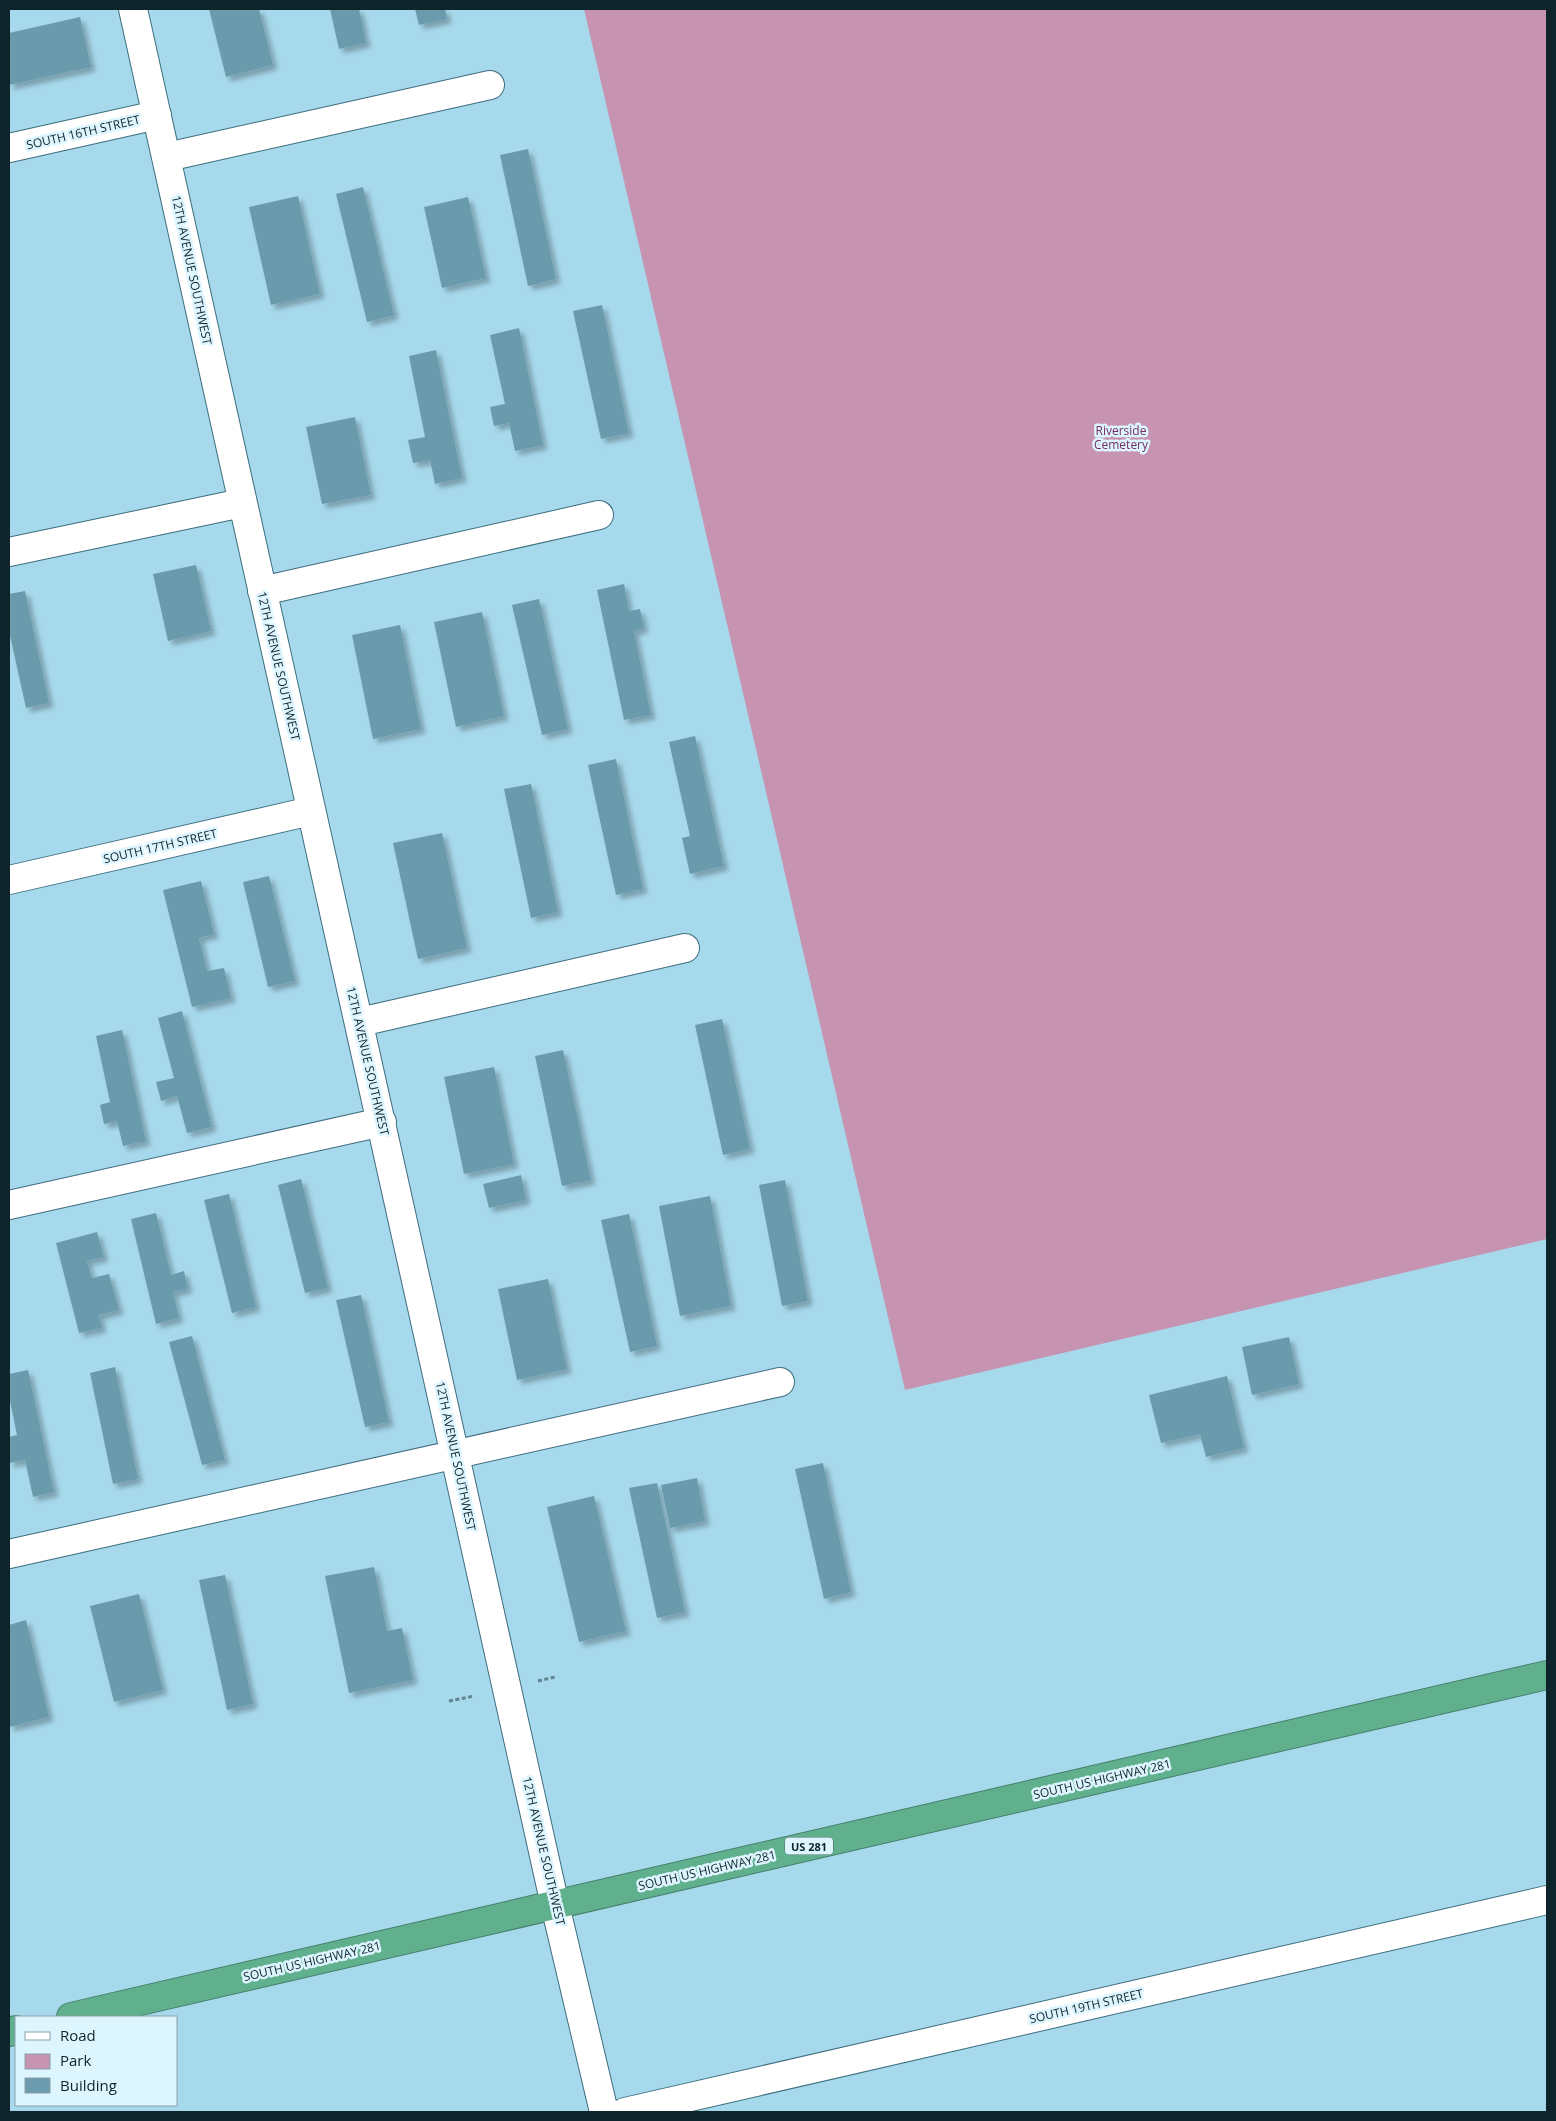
<svg xmlns="http://www.w3.org/2000/svg" width="1556" height="2121" font-family="'Open Sans',sans-serif">
	<style>
		.green { fill: #c694b1 }
		.building { fill: #6b9bad; filter: url(#shadow) }
		.lines { fill: none; stroke-linecap: round; stroke-linejoin: round }
		.minor-casing { stroke: #3e6d7e; stroke-width: 30 }
		.highway-casing { stroke: #447f6a; stroke-width: 30 }
		.path { stroke: #608491; stroke-width: 3; stroke-dasharray: 4 2.5; stroke-linecap: butt }
		.minor { stroke: #fff; stroke-width: 28 }
		.highway { stroke: #61b08d; stroke-width: 28 }
		.labels { text-anchor: middle; dominant-baseline: central; stroke-width: 5; stroke-linejoin: round; paint-order: stroke }
		.shield { fill: #ddf5ff; stroke: #4d626a; stroke-width: 1 }
		.shield-label { font-size: 11px; font-weight: bold; fill: #0f232a }
		.street-label { font-size: 12px; fill: #0f232a; stroke: #ddf5ff }
		.park-label { font-size: 12px; fill: #752d5d; stroke: #ddf5ff }
	</style>
	<defs>
		<filter id="shadow"><feDropShadow dx="4.5" dy="4.5" stdDeviation="2.5" flood-color="#0004"/></filter>
	</defs>
	<rect width="100%" height="100%" fill="#a7d9ec"/>
	<path class="green" d="M584,9H1547V1239L905,1390Z"/>
	<path class="building" d="M209,9H259L273,65L226,77Z
		M330,9H359L366,43L339,49Z
		M415,9H445L447,19L419,25Z
		M80,17L91,67L9,85V33Z
		M528,149L556,279L528,286L500,155Z
		M363,187L394,315L367,322L336,194Z
		M298,196L320,294L271,305L249,207Z
		M468,197L486,278L442,288L424,207Z
		M602,305L629,433L601,439L573,311Z
		M519,328L543,445L515,451L509,423L494,426L490,407L505,404L490,335Z
		M436,350L462,478L435,484L430,460L413,463L408,440L425,437L409,356Z
		M355,417L371,495L322,504L306,427Z
		M196,565L211,631L168,641L153,574Z
		M624,584L629,611L640,609L644,628L634,631L651,715L624,720L597,590Z
		M25,591L49,703L26,708L9,631V594Z
		M539,599L568,729L542,735L512,605Z
		M482,612L504,716L456,727L434,622Z
		M400,625L421,729L373,739L352,635Z
		M695,736L724,866L690,874L682,838L690,836L669,742Z
		M616,759L643,889L616,895L588,765Z
		M531,784L558,912L531,918L504,789Z
		M442,833L467,948L418,959L393,843Z
		M269,876L295,981L268,987L243,882Z
		M201,881L214,934L199,938L207,971L224,968L231,998L192,1007L163,890Z
		M182,1011L212,1127L187,1133L177,1096L161,1101L156,1082L174,1078L158,1018Z
		M722,1019L750,1149L723,1155L695,1025Z
		M122,1030L146,1141L123,1146L117,1121L104,1124L100,1105L110,1102L96,1036Z
		M563,1050L591,1180L562,1186L535,1056Z
		M494,1067L514,1164L464,1174L444,1077Z
		M521,1175L526,1200L489,1208L483,1184Z
		M301,1179L328,1288L305,1293L278,1185Z
		M785,1180L808,1301L782,1306L759,1185Z
		M229,1194L256,1307L232,1313L204,1200Z
		M710,1196L731,1306L680,1316L659,1206Z
		M156,1213L171,1275L184,1271L188,1289L173,1292L179,1318L156,1324L131,1219Z
		M629,1214L657,1346L630,1352L601,1220Z
		M97,1232L104,1257L87,1261L92,1278L109,1274L119,1310L99,1315L102,1328L79,1333L56,1243Z
		M548,1279L567,1369L517,1380L498,1289Z
		M361,1295L389,1422L365,1427L336,1300Z
		M192,1336L225,1460L202,1465L169,1342Z
		M1289,1337L1299,1384L1252,1395L1242,1347Z
		M115,1367L138,1479L113,1484L90,1373Z
		M28,1370L54,1492L33,1497L25,1460L9,1463V1437L17,1435L9,1396V1374Z
		M1227,1376L1244,1448L1206,1457L1200,1434L1161,1443L1149,1395Z
		M823,1463L851,1592L824,1599L795,1469Z
		M697,1478L705,1521L670,1528L661,1485Z
		M657,1483L685,1612L657,1618L629,1488Z
		M594,1496L626,1631L579,1642L547,1507Z
		M374,1567L387,1631L402,1628L413,1680L349,1693L325,1576Z
		M225,1575L253,1704L227,1710L199,1580Z
		M139,1594L163,1690L114,1702L90,1606Z
		M26,1620L49,1717L9,1727V1625Z"/>
	<g class="lines">
		<g class="minor-casing">
			<path id="minor" d="M133,9L555,1905L604,2112
				M9,148L157,115
				M167,157L490,85
				M9,552L242,503
				M262,591L599,515
				M9,880L311,811
				M360,1022L685,948
				M9,1205L382,1122
				M9,1554L780,1382
				M625,2112L1547,1900"/>
		</g>
		<g class="highway-casing">
			<path id="highway" d="M71,2017L1547,1675
				M9,2032L16,2030"/>
		</g>
		<path class="path" d="M538,1681L555,1677
			M449,1701L474,1696"/>
		<use href="#minor" class="minor"/>
		<use href="#highway" class="highway"/>
	</g>
	<g class="labels">
		<rect class="shield" x="785" y="1837.5" width="48" height="17" rx="4"/>
		<g class="shield-label">
			<text x="809" y="1846">US 281</text>
		</g>
		<g class="street-label">
			<text transform="translate(83 132) rotate(-13)">SOUTH 16TH STREET</text>
			<text transform="translate(192 270) rotate(78)">12TH AVENUE SOUTHWEST</text>
			<text transform="translate(279 666) rotate(77)">12TH AVENUE SOUTHWEST</text>
			<text transform="translate(160 846) rotate(-13)">SOUTH 17TH STREET</text>
			<text transform="translate(368 1061) rotate(77)">12TH AVENUE SOUTHWEST</text>
			<text transform="translate(456 1456) rotate(78)">12TH AVENUE SOUTHWEST</text>
			<text transform="translate(1102 1779) rotate(-13)">SOUTH US HIGHWAY 281</text>
			<text transform="translate(544 1851) rotate(77)">12TH AVENUE SOUTHWEST</text>
			<text transform="translate(707 1870) rotate(-13)">SOUTH US HIGHWAY 281</text>
			<text transform="translate(312 1961) rotate(-13)">SOUTH US HIGHWAY 281</text>
			<text transform="translate(1086 2006) rotate(-13)">SOUTH 19TH STREET</text>
		</g>
		<g class="park-label">
			<text x="1121" y="430">Riverside<tspan x="1121" dy="14">Cemetery</tspan></text>
		</g>
	</g>
	<rect width="1556" height="2121" fill="none" stroke="#0f232a" stroke-width="20"/>
	<rect x="15" y="2016" width="162" height="90" fill="#ddf5ff" stroke="#8ba1aa"/>
	<rect x="25" y="2032" width="25" height="8" fill="#ffffff" stroke="#8ba1aa"/>
	<text x="60" y="2041" font-size="15" fill="#0f232a">Road</text>
	<rect x="25" y="2054" width="25" height="15" fill="#c694b1" stroke="#8ba1aa"/>
	<text x="60" y="2066" font-size="15" fill="#0f232a">Park</text>
	<rect x="25" y="2078" width="25" height="15" fill="#6b9bad" stroke="#8ba1aa"/>
	<text x="60" y="2091" font-size="15" fill="#0f232a">Building</text>
</svg>
